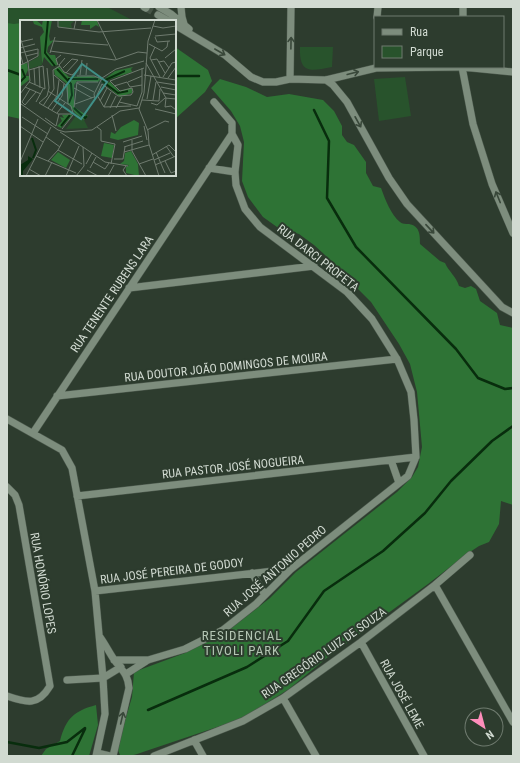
<svg xmlns="http://www.w3.org/2000/svg" width="520" height="763" font-family="'Roboto Condensed',sans-serif">
	<style>
		.green { fill: #28532c }
		.forest { fill: #2e7335 }
		.lines { fill: none; stroke-linecap: round; stroke-linejoin: round }
		.stream { stroke: #082d0d; stroke-width: 2.5 }
		.minor-tunnel { stroke: #465446; stroke-width: 7; stroke-dasharray: 7 3.5; stroke-linecap: butt }
		.minor-casing { stroke: #4d5a4e; stroke-width: 8 }
		.minor { stroke: #7d8d7d; stroke-width: 7 }
		.oneway { stroke: #39483a }
		.labels { text-anchor: middle; dominant-baseline: central; stroke-width: 4; stroke-linejoin: round; paint-order: stroke }
		.street-label { font-size: 12px; fill: #d1dad1; stroke: #2d3c2e }
		.neighbourhood-label { font-size: 13px; letter-spacing: 1px; fill: #b3c5b3; stroke: #2d3c2e }
		.inset-river { fill: none; stroke: #082d0d; stroke-width: 2 }
		.inset-road { fill: none; stroke: #6f7b6f; stroke-width: 1 }
		.view { fill: #408f87; fill-opacity: 0.15; stroke: #408f87; stroke-width: 2 }
		.inset-edge { fill: none; stroke: #d1dad1; stroke-width: 2 }
	</style>
	<rect width="100%" height="100%" fill="#2d3c2e"/>
	<path class="green" d="M7,7H107L134,21H21V39L7,36Z
		M300,47H333L332,67C311,71 299,75 300,47Z
		M405,77L411,116L379,121L374,79Z"/>
	<path class="forest" d="M7,23L14,24L21,23V119L7,116Z
		M175,47L208,70L212,81L205,92L175,119Z
		M220,79L246,87L267,97L289,94L323,100L334,111L342,126V135L347,142L354,145L366,162V173L373,186L381,188C385,199 391,215 400,222C402,224 406,224 409,224C420,226 420,235 420,244L440,261L445,263C449,272 456,276 459,286L465,288L471,286L476,289L480,301L497,313L500,325L513,328V505L501,501L499,524L489,542L479,546L467,554L428,584L328,657L289,689L241,719L143,752C135,755 128,757 120,755L117,748L132,697L134,672L185,653L225,633L270,598L296,572L397,492L412,477L418,467L422,447L417,392L410,364L399,344L371,302L352,283L337,266L314,245L299,234L277,227L263,217L248,197L242,181L244,142L240,126L231,111L211,88Z
		M96,705L98,725L89,756H41L46,749L60,741C66,718 74,711 96,705Z"/>
	<g class="lines">
		<path class="stream" d="M7,70L21,75
			M175,76H199
			M314,110L329,141L327,198L356,247L456,349L478,378L505,389L513,388
			M148,710L247,667L288,641L324,591L383,551L425,513L451,481L492,441L513,426
			M7,742L39,748L67,742L85,728
			M72,756L85,729"/>
		<path class="minor-tunnel" d="M146,8L158,15"/>
		<g class="minor-casing">
			<path id="minor" d="M144,7L146,8
				M159,7L171,14L189,29
				M181,7L182,17L184,24
				M158,15L169,21
				M377,17L378,7
				M463,17V7
				M175,25L225,55L251,77L263,82H276L290,79L326,80L376,68L459,67
				M462,67L473,124L492,184L513,233
				M462,67L513,72
				M290,79L291,7
				M326,80L333,85L347,102L389,178L407,204L502,307L513,313
				M209,168L235,172
				M129,288L314,266
				M57,396L397,359
				M7,419L62,450L72,468L95,591L103,678L105,714L96,756
				M33,433L232,134
				M391,460L399,483
				M7,487L15,495L19,505L50,686C38,706 27,703 7,696
				M77,496L416,457
				M252,573L265,595
				M435,585L513,722
				M95,591L291,569
				M100,637C105,644 109,652 113,658C121,670 128,673 129,688L113,756
				M361,642L424,756
				M114,660H148
				M126,674L148,660L185,649L223,630L256,604L291,569L408,476L416,457L414,420L411,392L397,359L372,319L347,292L260,227L245,209L236,185L235,172L238,145L232,134V123L214,102
				M67,680L103,678L121,667
				M283,698L316,756
				M194,740L203,756
				M97,753L110,756
				M154,756L243,721L283,698L361,642L435,585L470,555"/>
		</g>
		<use href="#minor" class="minor"/>
	</g>
	<defs><path id="oneway-shaft" d="M-6 0H5M1.5-3L5.5 0L1.5 3" fill="none" stroke-width="1.6" stroke-linecap="round" stroke-linejoin="round"/></defs>
	<g class="oneway">
		<use href="#oneway-shaft" transform="translate(291 43) rotate(-89)"/>
		<use href="#oneway-shaft" transform="translate(220 52) rotate(30)"/>
		<use href="#oneway-shaft" transform="translate(353 73) rotate(-14)"/>
		<use href="#oneway-shaft" transform="translate(358 122) rotate(61)"/>
		<use href="#oneway-shaft" transform="translate(498 197) rotate(-112)"/>
		<use href="#oneway-shaft" transform="translate(430 229) rotate(47)"/>
		<use href="#oneway-shaft" transform="translate(122 718) rotate(-77)"/>
	</g>
	<g class="labels">
		<g class="street-label">
			<text transform="translate(318 258) rotate(38)">RUA DARCI PROFETA</text>
			<text transform="translate(112 294) rotate(-56)">RUA TENENTE RUBENS LARA</text>
			<text transform="translate(226 367) rotate(-6)">RUA DOUTOR JOÃO DOMINGOS DE MOURA</text>
			<text transform="translate(233 467) rotate(-6)">RUA PASTOR JOSÉ NOGUEIRA</text>
			<text transform="translate(172 571) rotate(-7)">RUA JOSÉ PEREIRA DE GODOY</text>
			<text transform="translate(275 571) rotate(-41)">RUA JOSÉ ANTONIO PEDRO</text>
			<text transform="translate(43 583) rotate(80)">RUA HONÓRIO LOPES</text>
			<text transform="translate(324 653) rotate(-35)">RUA GREGÓRIO LUIZ DE SOUZA</text>
			<text transform="translate(402 694) rotate(61)">RUA JOSÉ LEME</text>
		</g>
		<g class="neighbourhood-label">
			<text x="242" y="635">RESIDENCIAL<tspan x="242" dy="15">TIVOLI PARK</tspan></text>
		</g>
	</g>
	<g transform="translate(20 20)">
		<rect width="156" height="156" fill="#2d3c2e"/>
		<path d="M38,0H55L51,4L52,8L39,7ZM20,30L22,45L9,49V42L18,37ZM55,93L64,100L68,108L46,109L56,96Z" fill="#28532c"/>
		<path d="M16,0L22,5L23,0H32L29,16L30,21L34,20L28,27L27,32L30,35H35L38,45L32,46L24,37L22,44L20,17L24,12L22,7L14,4L13,1ZM62,0L77,1L79,7L76,5L70,9V5H61ZM7,43L8,50L5,56H9V60L0,67V45ZM38,46L49,57L71,56L81,59L78,62L57,61L54,65V87L68,96L64,100L55,93L48,83L46,63L35,55L34,50ZM113,47L111,49L112,52L81,62L95,51ZM90,62L99,71L112,68V73L100,77L87,66L92,69L87,63ZM51,94L52,96L41,108L37,106L42,101L40,97L44,98L42,95ZM114,100L119,103L118,115L98,120L90,118L91,112L95,114L101,107ZM84,123L94,125L92,138L81,136ZM111,131L118,144L119,156L106,153V147L109,145L100,144L104,141L105,133ZM38,132L50,140L46,148L31,140Z" fill="#2e7335"/>
		<path d="M8,136L13,139L3,151V156H0V145L8,140Z" fill="#082d0d"/>
		<path class="inset-river" d="M28,0L25,33L35,46M37,49L51,64L52,75L49,83M48,59H78M82,61L98,73L108,71M83,61L105,51M0,62L5,57L2,49M54,88L65,98L67,96M41,106L50,95M12,118L16,130L13,138"/>
		<path class="inset-road" d="M38,0V7L54,9M56,0L54,9L79,12L131,8M77,0L96,39M135,0L128,21L124,73L119,89L128,111L129,124L139,156M133,6L143,8L156,6M135,16L156,14M135,17L137,22L150,21M34,21L88,25M0,22L13,19M129,24L142,31M135,27L130,38L140,57M0,28L15,24M30,31L95,40L118,32L127,33M142,31L147,27L148,21M30,33L35,17M6,36L18,33M45,38L39,45L44,52L52,55L57,51M145,38L156,29M131,40L137,39L145,53M139,42L144,41L149,48M126,43L146,78L145,87L151,86L156,90M0,45L3,44L7,42L18,36V29L0,33L3,44M38,45L36,39L41,35M19,46L20,68M14,48L15,65M27,48L29,68L27,76L19,83L38,94H52M43,48L52,39L58,40L46,53M9,50L23,46L25,69L9,62M34,55L47,66L48,84M60,55L62,40M66,55L67,43M124,55L156,60M57,56H74L82,59M143,57L152,43L156,42M148,58L156,47M57,62H78M107,62L110,67L122,65M108,62L122,56M137,62L156,65M57,63L74,72M94,66L107,62M5,67L21,74M141,67L156,70M54,68L72,78M10,69L2,82L5,85L16,72M28,71L51,86L53,93M143,73L156,75M0,74L10,61L8,42L1,20M75,79L74,74L82,58L96,49L124,41M127,79L131,56M122,80L139,81M133,80L136,62M80,81L87,68M139,81L140,69M16,82L23,69M99,82L117,86L122,72V48M131,83L137,85L145,78L156,79M1,84L38,110L45,112L72,110L100,91L119,88M55,84L74,77M23,86L34,69L33,50L40,46M54,87L57,62M84,87L77,75L82,64L98,76L111,75L113,72L112,68L100,71L90,61L124,48M84,87L111,86M84,87L91,72M28,88L37,76L39,60M90,88L96,76M96,88L102,77M135,89L156,94M32,90L42,76L44,64M37,93L45,83M92,95L96,111M2,97L28,114M25,98L36,106L39,94M0,106L23,122M124,106L127,120M77,107L81,110V121L95,124L91,144M42,109L53,95M127,110L145,101L149,102M40,112L63,127L64,146L56,156M26,117L40,127M112,120V131L126,156M103,122L122,116M146,126L154,137M63,127L85,142L108,146M104,127L123,121M38,130L62,144M104,132L129,125M136,132L145,153M132,135L149,125L156,132M16,136L56,153M94,139H103L105,127M134,140L150,133M28,141L38,130L44,119M145,141L151,153L156,151M0,142L18,99M73,142L85,149L89,143M66,144L72,133M119,144L133,139M135,145L156,136M106,146L103,150L107,156M70,148L76,137M9,149L21,156M67,150L78,156M6,156L31,107M25,156L32,142M46,156L59,126M88,156L94,145"/>
		<path class="view" d="M62,44L87,62L61,99L35,81Z"/>
		<rect width="156" height="156" class="inset-edge"/>
	</g>
	<rect width="520" height="763" fill="none" stroke="#d1dad1" stroke-width="16"/>
	<rect x="374" y="16" width="130" height="52" fill="#2d3c2e" stroke="#6f7b6f"/>
	<rect x="382" y="29" width="20" height="6" fill="#7d8d7d" stroke="#6f7b6f"/>
	<text x="410" y="36" font-size="12" fill="#d1dad1">Rua</text>
	<rect x="382" y="46" width="20" height="12" fill="#28532c" stroke="#6f7b6f"/>
	<text x="410" y="56" font-size="12" fill="#d1dad1">Parque</text>
	<g transform="translate(484 727) rotate(144)"><circle r="19" fill="#2d3c2e" stroke="#6f7b6f"/>
	<path d="M0-3L7 15L0 10L-7 15Z" fill="#fe8ebb"/>
	<text y="-6" font-size="11" font-weight="bold" text-anchor="middle" fill="#d1dad1">N</text>
	</g>
</svg>
